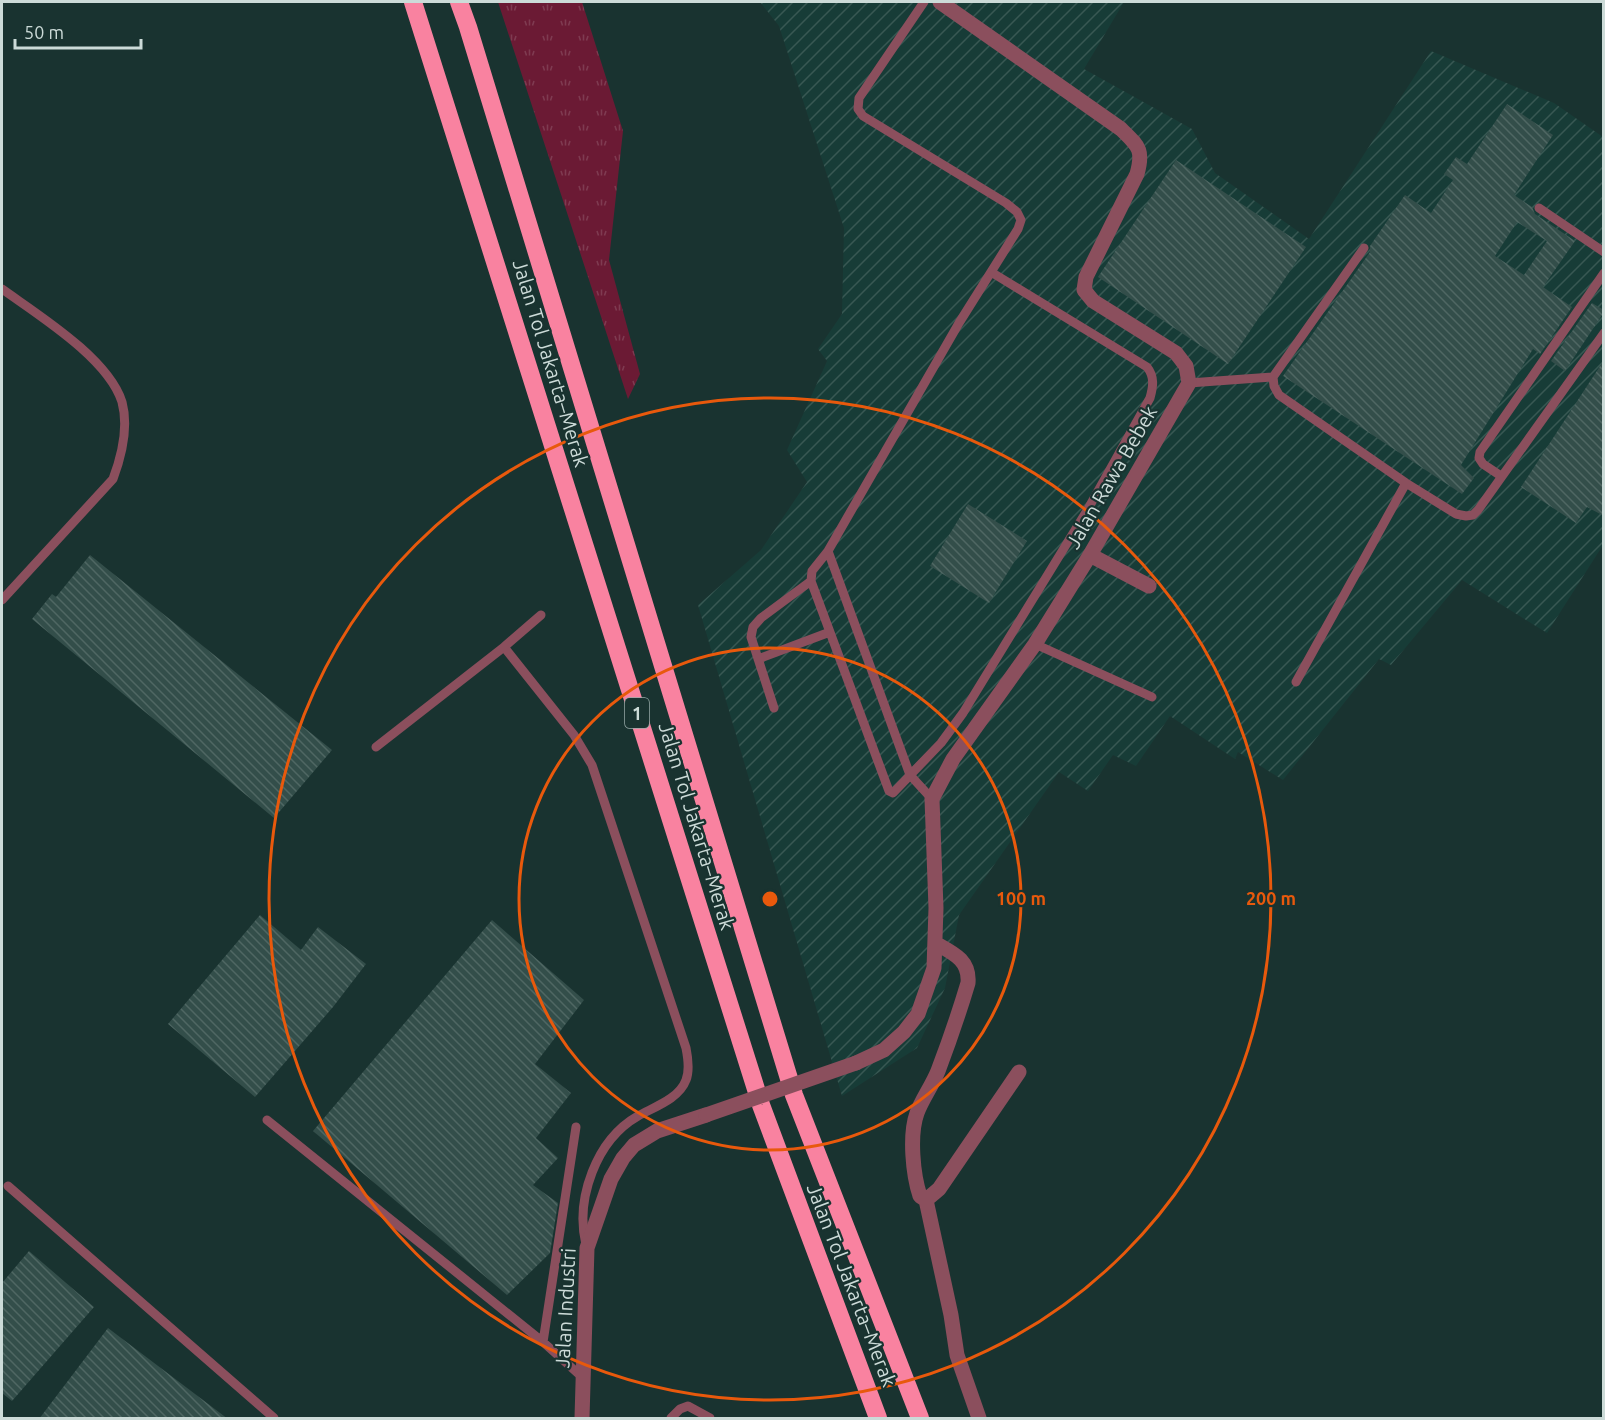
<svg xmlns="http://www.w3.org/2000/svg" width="1605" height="1420" font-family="Ubuntu,sans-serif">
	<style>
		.industrial { fill: url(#industrial-furrows) }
		.grass { fill: url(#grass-tufts) }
		.building { fill: url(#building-back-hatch); fill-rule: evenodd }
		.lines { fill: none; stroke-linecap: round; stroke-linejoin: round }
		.lane { stroke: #8b4f5d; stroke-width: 9 }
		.street { stroke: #8b4f5d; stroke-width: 15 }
		.highway { stroke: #f982a0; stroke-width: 18 }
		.street-bridge { stroke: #8b4f5d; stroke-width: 15 }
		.ring { fill: none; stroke: #e8590c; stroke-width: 3 }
		.labels { text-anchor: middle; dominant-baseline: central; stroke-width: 4.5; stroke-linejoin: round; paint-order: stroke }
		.shield { fill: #193330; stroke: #96a9a6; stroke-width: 1.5 }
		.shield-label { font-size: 18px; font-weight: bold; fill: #ccdbd8 }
		.street-label { font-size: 20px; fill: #ccdbd8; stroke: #193330 }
		.centre { fill: #e8590c; stroke: #193330; stroke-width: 3 }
		.ring-label { font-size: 18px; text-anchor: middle; font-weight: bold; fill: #e8590c; stroke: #193330; stroke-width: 4.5; stroke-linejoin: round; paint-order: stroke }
	</style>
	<defs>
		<pattern id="industrial-furrows" width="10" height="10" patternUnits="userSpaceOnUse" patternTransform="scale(1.5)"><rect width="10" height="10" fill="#173c37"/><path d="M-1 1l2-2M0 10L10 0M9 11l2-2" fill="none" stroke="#385853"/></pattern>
		<pattern id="grass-tufts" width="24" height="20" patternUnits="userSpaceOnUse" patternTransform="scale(1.5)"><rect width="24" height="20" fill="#6b1a34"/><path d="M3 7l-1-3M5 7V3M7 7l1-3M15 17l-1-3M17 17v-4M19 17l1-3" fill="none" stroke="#7f3b51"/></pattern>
		<pattern id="building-back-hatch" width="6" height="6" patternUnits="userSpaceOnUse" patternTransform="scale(1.5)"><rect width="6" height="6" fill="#334e4a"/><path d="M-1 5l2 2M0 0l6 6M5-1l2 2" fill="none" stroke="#4f6763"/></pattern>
	</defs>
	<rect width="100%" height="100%" fill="#193330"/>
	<path class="industrial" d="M760,2H1124L1084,69L1192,129L1215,173L1309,239L1431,51L1554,103L1603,137V545L1547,633L1462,580L1391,665L1379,659L1283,780L1238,752L1235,759L1170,716L1136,766L1113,755L1088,791L1059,772L959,915L945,988L917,1048L842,1096L698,605L761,550L807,482L787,450L827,361L818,349L842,314L844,228L779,26Z"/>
	<path class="grass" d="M498,2H582L623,131L609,260L640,374L628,399Z"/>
	<path class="building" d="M1507,104L1553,135L1514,195L1532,207L1535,214L1575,241L1543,287L1572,307L1540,354L1533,349L1461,465L1474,478L1462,494L1283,376L1370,252V246L1405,195L1431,213L1453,180L1444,174L1456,157L1467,164ZM1517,222L1547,241L1524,275L1495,256Z
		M1176,160L1306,247L1228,364L1098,277Z
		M1592,303L1604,310V312L1565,371L1551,361Z
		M1604,360V516L1587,507L1576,523L1521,487Z
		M968,504L1027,541L989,603L930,566Z
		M90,555L332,750L274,818L32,619L52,594L56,597Z
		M260,915L301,950L318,927L366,964L333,1007L255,1097L168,1024Z
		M492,920L584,1000L535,1064L571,1093L536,1138L558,1158L533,1185L558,1203L550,1253L507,1295L313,1131Z
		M29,1251L94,1307L12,1401L2,1393V1283Z
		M108,1328L228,1419H39Z"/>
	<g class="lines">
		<path class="lane" d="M924,2L859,98L858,109L863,116L1006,203L1017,212L1021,220L1018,229L959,323L828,551L910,775L932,799
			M1539,208L1604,252
			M2,289C38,315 108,358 122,402C129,428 122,455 113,479L2,600
			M1273,377L1364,248
			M1189,383L1273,377L1274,386L1279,395L1406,483L1456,514L1466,516L1473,515L1478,510L1604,333
			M1501,476L1483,464L1479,458L1480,452L1604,273
			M828,551L812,571L811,581L889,791L893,793L941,743L963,713L1088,509L1150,398C1153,387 1155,377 1147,367L991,272
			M1035,644L1152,697
			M504,647L574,735L592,765L686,1048C688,1058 690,1070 686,1080C679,1099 654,1107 638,1116C596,1140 575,1199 586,1245
			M758,659L830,632
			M1296,682L1406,483
			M774,708L751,637L753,627L761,618L811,581
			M376,747L504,647L541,615
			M267,1120L543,1342L582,1377
			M8,1186L274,1418
			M543,1342L576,1127
			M671,1418L680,1409L688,1406L710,1418"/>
		<path class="street" d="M1090,555L1149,586
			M935,943C953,953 970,960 968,983C959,1013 949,1042 938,1071C932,1086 922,1099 917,1113C909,1135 913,1175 920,1196L926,1200L939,1189L1019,1072
			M856,1063L884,1050L904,1032L918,1014L934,968L936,908L932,799L953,759L1035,644L1090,555L1189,383L1186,366L1176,353L1093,301L1084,290L1086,277L1137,174C1144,149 1138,146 1121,129L940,2
			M926,1200L951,1315L957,1355L979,1418
			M582,1418L587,1248L611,1179L623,1158L634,1145L657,1131L706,1115"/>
		<path class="highway" d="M413,2L761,1105L878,1418
			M459,2L468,27L794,1095L920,1418"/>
		<path class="street-bridge" d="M706,1115L856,1063"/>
	</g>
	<g class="ring">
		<circle cx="770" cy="899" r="251"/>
		<circle cx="770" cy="899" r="501"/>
	</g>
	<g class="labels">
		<rect class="shield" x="625" y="698" width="24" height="30" rx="4.5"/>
		<g class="shield-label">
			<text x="637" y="713">1</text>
		</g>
		<g class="street-label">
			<text transform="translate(551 363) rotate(73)">Jalan Tol Jakarta–Merak</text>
			<text transform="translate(1111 477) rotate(-60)">Jalan Rawa Bebek</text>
			<text transform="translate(697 826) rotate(73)">Jalan Tol Jakarta–Merak</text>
			<text transform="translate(852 1285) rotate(69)">Jalan Tol Jakarta–Merak</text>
			<text transform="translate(565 1308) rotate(-87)">Jalan Industri</text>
		</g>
	</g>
	<circle cx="770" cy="899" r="9" class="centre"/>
	<g class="ring-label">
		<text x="1021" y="905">100 m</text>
		<text x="1271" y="905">200 m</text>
	</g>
	<rect width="1605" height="1420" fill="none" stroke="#ccdbd8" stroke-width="6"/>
	<path d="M15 39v9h126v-9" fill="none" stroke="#ccdbd8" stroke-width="3"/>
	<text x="24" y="39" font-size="18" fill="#ccdbd8" stroke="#193330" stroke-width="4.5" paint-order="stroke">50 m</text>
</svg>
